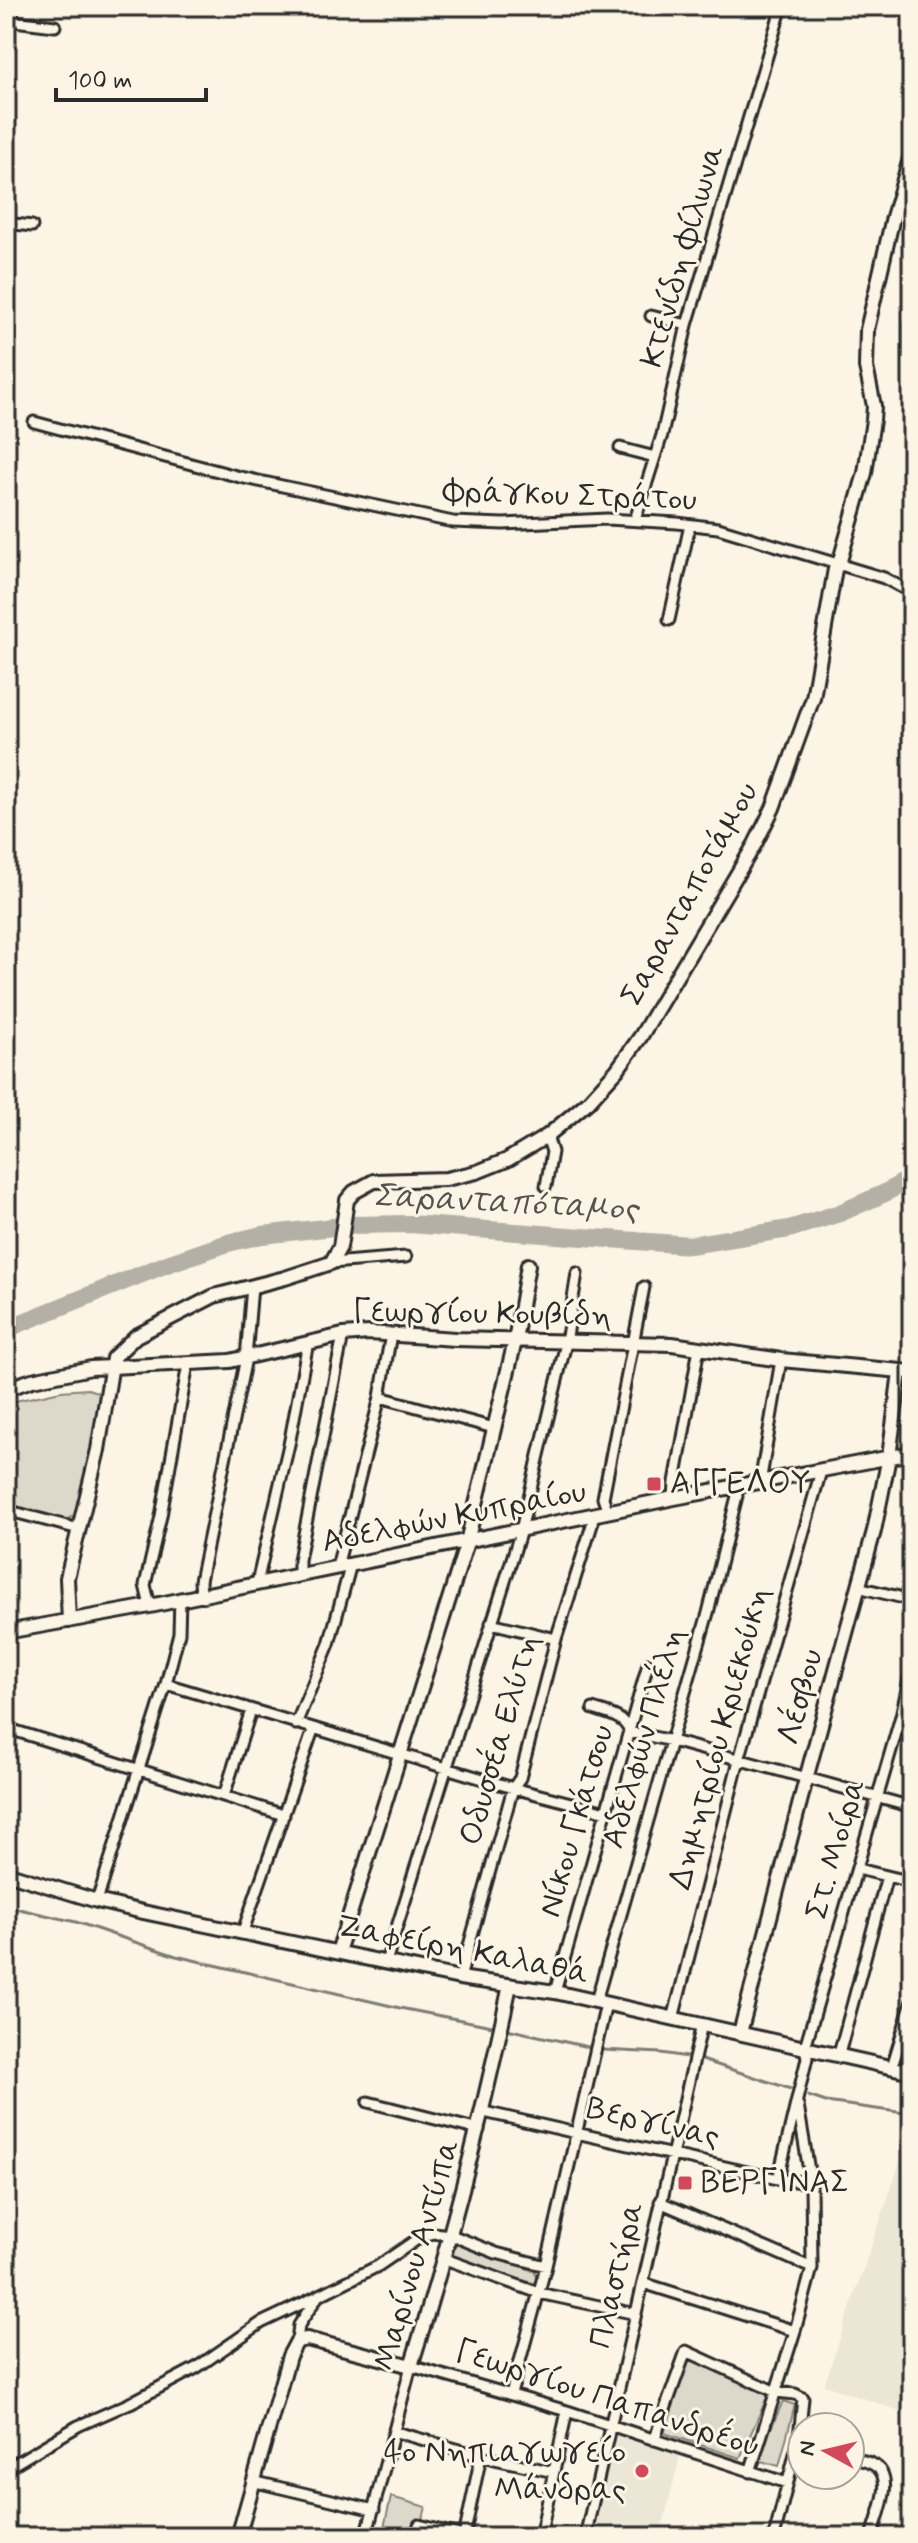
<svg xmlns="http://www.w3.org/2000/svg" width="918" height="2543" font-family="Mynerve,sans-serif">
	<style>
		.built { fill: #ece6d7 }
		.green { fill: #ded8ca; stroke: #84827a; stroke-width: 2 }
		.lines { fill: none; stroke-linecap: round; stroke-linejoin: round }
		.stream { stroke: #7d7b74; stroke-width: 3 }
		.river { stroke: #b4b0a5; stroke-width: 18 }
		.street-casing { stroke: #2b2b2b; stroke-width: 15 }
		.secondary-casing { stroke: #2b2b2b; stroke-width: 18 }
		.street { stroke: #fcf5e5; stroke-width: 9 }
		.secondary { stroke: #fcf5e5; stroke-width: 12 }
		.poi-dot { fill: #d1495b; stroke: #fcf5e5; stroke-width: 3 }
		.labels { text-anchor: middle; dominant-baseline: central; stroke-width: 6; stroke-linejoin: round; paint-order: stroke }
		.street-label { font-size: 32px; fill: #2b2b2b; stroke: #fcf5e5 }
		.poi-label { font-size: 32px; fill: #2b2b2b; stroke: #fcf5e5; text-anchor: start }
		.water-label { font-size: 34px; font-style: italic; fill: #545350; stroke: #fcf5e5 }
	</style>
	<rect width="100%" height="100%" fill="#fcf5e5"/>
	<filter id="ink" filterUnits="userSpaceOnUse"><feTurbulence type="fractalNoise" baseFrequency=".0125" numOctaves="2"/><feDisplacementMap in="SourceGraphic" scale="16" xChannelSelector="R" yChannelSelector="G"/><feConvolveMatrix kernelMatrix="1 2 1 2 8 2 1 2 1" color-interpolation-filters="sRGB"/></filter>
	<g filter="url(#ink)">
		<path class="built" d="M912,2127V2415L824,2385Z
			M617,2435L680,2456L660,2537H591Z"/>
		<path class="green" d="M88,1389L97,1392L102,1404L77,1514L66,1520L6,1505V1403L61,1391Z
			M457,2237L535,2272L537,2284L451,2261Z
			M689,2359L728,2371L769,2393L740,2458L664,2433Z
			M783,2401L795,2405L779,2466L757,2460Z
			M391,2497L426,2507L418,2537L382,2536Z"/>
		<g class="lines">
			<path class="stream" d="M6,1906L76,1922L176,1956L400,2008L492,2026
				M507,2029L588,2047
				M603,2050L661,2053L687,2057
				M702,2060L794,2090
				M808,2096L826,2102L912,2114"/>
			<path class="river" d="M912,324V354
				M6,1329L167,1264L228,1243L262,1235L351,1225L410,1224L690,1245L789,1229L840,1213L885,1193L912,1177"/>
			<g class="street-casing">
				<path id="street" d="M6,20L55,26
					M6,223L32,226
					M651,316L687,325
					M34,422L240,477L453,522L503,524L607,519L677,523L718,528L884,578L912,593
					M620,448L655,457
					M635,520L662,435L687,325L782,6
					M669,620L690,525
					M546,1186L552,1152L547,1136
					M331,1263L406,1257
					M380,1397L494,1428
					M760,1483L781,1360
					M674,1498L675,1482L699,1348
					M6,1510L79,1529
					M608,1512L603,1498L644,1287
					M337,1567L380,1397L391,1334
					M299,1574V1560L343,1335
					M257,1583L290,1440L308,1342
					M858,1587L912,1600
					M201,1595L200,1581L246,1358L252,1286
					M150,1606L145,1585L161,1516L188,1364
					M491,1623L556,1639
					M166,1684L513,1788L606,1812
					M593,1709C608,1714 624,1716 630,1732L672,1741L912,1807
					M296,1724L329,1644L351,1564
					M6,1728L284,1815
					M224,1796L251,1710
					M858,1869L912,1882
					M97,1901L166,1684L179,1633L180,1598
					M242,1934L313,1730
					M386,1962L521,1530L566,1343L577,1273
					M460,1978L513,1788L520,1778L556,1639L592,1525L593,1517
					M555,1992L648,1664
					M596,2001L708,1613L737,1496L735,1488
					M673,2019L739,1760L821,1471
					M839,2054L887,1876
					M892,2067L912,2001
					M368,2102L479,2130
					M484,2112L778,2179L811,2183
					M778,2179L807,2058L805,2047L901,1716L912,1666
					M660,2202L812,2268
					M445,2259L539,2293L636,2314
					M643,2283L795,2331
					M297,2341L299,2325L318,2296L378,2266L419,2238L433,2233L451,2235L496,2253L546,2266
					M511,2394L546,2266L606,2004
					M396,2432L481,2456L554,2472
					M654,2440L686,2351L776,2392L795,2394L803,2398L799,2438L774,2537
					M850,2457C858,2459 867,2461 874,2465C897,2478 876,2518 872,2537
					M6,2469L78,2426L130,2403L196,2368L261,2323L318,2296
					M750,2472L795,2331L812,2268L811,2183L798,2105
					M252,2481L374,2510
					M419,2525L464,2536
					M366,2537L411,2366L567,2411L787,2483
					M464,2537L481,2456
					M540,2537L567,2411
					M585,2537L702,2024"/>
			</g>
			<g class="secondary-casing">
				<path id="secondary" d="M6,1389L32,1380L91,1368L230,1361L343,1335L369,1333L455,1339L672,1344L781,1360L912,1372
					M69,1621L67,1578L98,1450L113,1358L136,1336L214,1296L285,1278L331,1263L340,1247L347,1200L354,1192L374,1181L446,1179L477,1172L507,1160L547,1136L588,1102L617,1070L641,1036L755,844L773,808L813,698L835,569L839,564L865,473L873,420L874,406L866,367L867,330L893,217L912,152
					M6,1632L150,1606L674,1498L912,1453
					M6,1873L97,1901L143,1912L460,1978L555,1992L912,2072
					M338,1952L467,1542L515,1341L528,1265
					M740,2033L806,1779L874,1531L889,1457L900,1372
					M238,2537L289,2356L297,2341L307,2339L411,2366C451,2240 483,2114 510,1985"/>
			</g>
			<use href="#street" class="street"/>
			<use href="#secondary" class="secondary"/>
		</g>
	</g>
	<g class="poi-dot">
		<rect x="646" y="1476" width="16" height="16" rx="4"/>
		<rect x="677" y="2175" width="16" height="16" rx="4"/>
		<circle cx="642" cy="2471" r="8"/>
	</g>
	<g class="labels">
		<g class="street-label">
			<text transform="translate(683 256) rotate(-74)">Κτενίδη Φίλωνα</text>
			<text transform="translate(570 496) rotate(2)">Φράγκου Στράτου</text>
			<text transform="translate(690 894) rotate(-61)">Σαρανταποτάμου</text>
			<text transform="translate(482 1314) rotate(1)">Γεωργίου Κουβίδη</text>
			<text transform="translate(454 1517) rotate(-11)">Αδελφών Κυπραίου</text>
			<text transform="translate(801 1697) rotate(-75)">Λέσβου</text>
			<text transform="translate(644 1738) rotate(-74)">Αδελφών Πλέλη</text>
			<text transform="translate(720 1738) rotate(-75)">Δημητρίου Κριεκούκη</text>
			<text transform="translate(500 1740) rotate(-74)">Οδυσσέα Ελύτη</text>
			<text transform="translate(577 1821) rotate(-74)">Νίκου Γκάτσου</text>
			<text transform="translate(836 1849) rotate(-74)">Στ. Μοίρα</text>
			<text transform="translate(463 1950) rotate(11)">Ζαφείρη Καλαθά</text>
			<text transform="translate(653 2123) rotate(13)">Βεργίνας</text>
			<text transform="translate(417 2255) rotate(-74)">Μαρίνου Αντύπα</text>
			<text transform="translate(617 2275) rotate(-77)">Πλαστήρα</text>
			<text transform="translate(607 2399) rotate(18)">Γεωργίου Παπανδρέου</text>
		</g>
		<g class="poi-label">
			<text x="670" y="1484">ΑΓΓΕΛΟΥ</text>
			<text x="701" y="2183">ΒΕΡΓΙΝΑΣ</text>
			<text x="626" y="2453" text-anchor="end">4ο Νηπιαγωγείο<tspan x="626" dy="37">Μάνδρας</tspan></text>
		</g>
		<g class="water-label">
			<text transform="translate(506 1203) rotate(3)">Σαρανταπόταμος</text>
		</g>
	</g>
	<rect width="918" height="2543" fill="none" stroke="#fcf5e5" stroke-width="32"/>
	<rect x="16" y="16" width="886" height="2511" fill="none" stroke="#2b2b2b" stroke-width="3" filter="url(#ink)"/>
	<g transform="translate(826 2451) rotate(278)"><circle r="38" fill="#fcf5e5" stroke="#a8a49b" stroke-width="2"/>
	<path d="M0-6L14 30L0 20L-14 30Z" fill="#d1495b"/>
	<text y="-12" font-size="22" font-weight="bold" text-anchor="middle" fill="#2b2b2b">N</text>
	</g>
	<path d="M56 88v12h150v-12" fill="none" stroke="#2b2b2b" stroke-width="4"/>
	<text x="68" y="88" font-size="24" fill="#2b2b2b" stroke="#fcf5e5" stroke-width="6" paint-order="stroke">100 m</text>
</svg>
